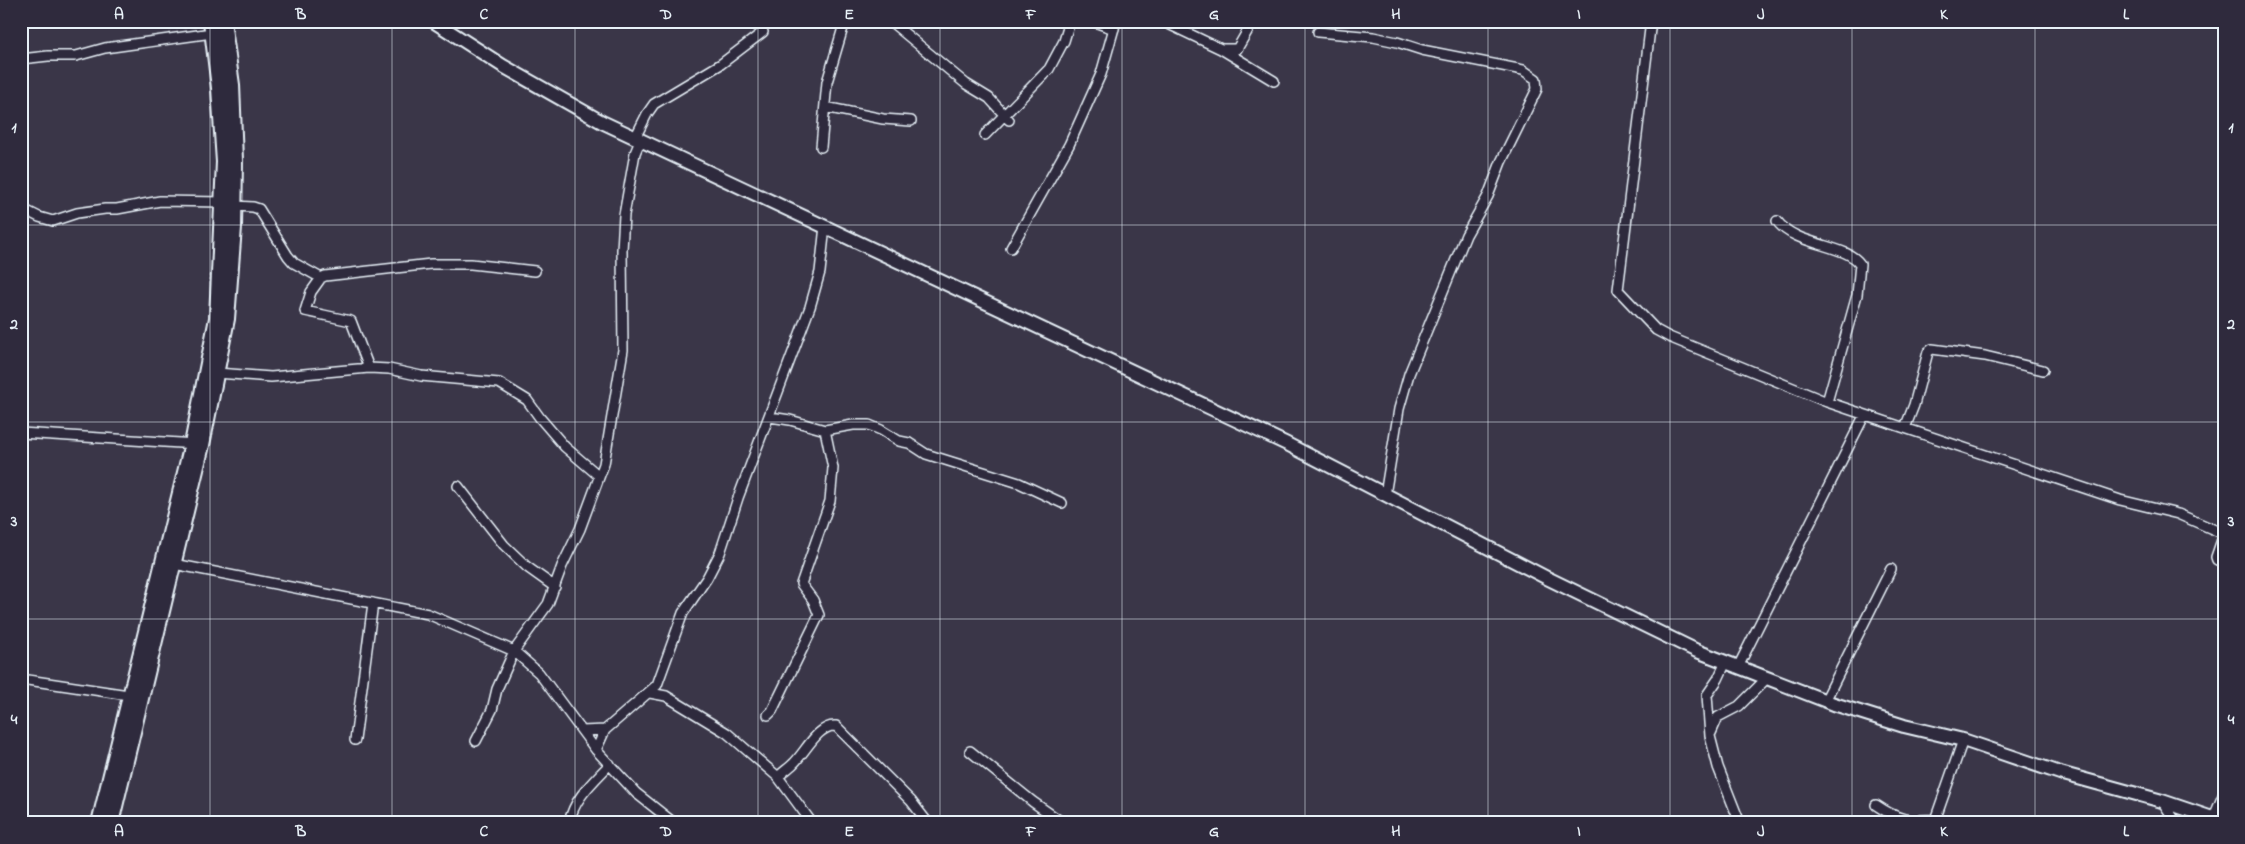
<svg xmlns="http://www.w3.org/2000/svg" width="2245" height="844" font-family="'Indie Flower',sans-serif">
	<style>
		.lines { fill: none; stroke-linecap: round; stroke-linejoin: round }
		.street-casing { stroke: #e8f1f8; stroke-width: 12 }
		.secondary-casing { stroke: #e8f1f8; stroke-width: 16 }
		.primary-casing { stroke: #e8f1f8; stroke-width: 18 }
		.street { stroke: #2f2a3d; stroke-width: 9 }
		.secondary { stroke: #2f2a3d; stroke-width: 12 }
		.primary { stroke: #2f2a3d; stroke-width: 14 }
		.grid { fill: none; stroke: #e8f1f8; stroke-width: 1; stroke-opacity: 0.55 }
		.neatline { fill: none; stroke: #e8f1f8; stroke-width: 2 }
		.grid-label { font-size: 16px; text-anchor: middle; font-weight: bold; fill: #e8f1f8 }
	</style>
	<rect width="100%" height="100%" fill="#3a3648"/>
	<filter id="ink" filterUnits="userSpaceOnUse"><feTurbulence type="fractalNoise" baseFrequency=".02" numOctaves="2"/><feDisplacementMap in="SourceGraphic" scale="10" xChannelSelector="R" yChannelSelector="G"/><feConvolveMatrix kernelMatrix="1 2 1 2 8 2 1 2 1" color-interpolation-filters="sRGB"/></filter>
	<g filter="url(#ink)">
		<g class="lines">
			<g class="street-casing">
				<path id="street" d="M890,21L966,84L989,98L1009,120
					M1092,21L1114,29
					M1162,21L1221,49L1274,81
					M1651,21L1618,290L1656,330L1669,337L1827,402L2120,500L2178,514L2224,534
					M1318,32L1373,37L1397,42L1422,50L1523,70L1536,79L1537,89L1501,162L1488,196L1466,235L1409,374L1399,409L1385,495
					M1223,49H1237L1248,30L1250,21
					M21,59L48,56H76L105,48L212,33
					M825,107L883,119L911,121
					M985,135L1049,69L1064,41L1070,21
					M635,138L647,114L654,104L721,64L763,32
					M821,147L827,82L845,21
					M234,206L253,207L259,209L288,256L294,263L321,278L311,292L305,311L351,321L369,368
					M21,208L39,217L53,221L77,213L105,209H117L160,201L223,202
					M1777,221C1795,246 1847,244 1860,264L1857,295L1827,402
					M1011,248L1069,145L1101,74L1116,21
					M321,278L325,276L431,264H471L535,271
					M216,373L271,377L369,368L389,369L421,376L499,383L527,400L540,418L565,447L599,476
					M1905,428L1914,405L1928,352L1932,349L1985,356L2043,370
					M825,430L853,425H869L881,430L899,441L909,443L926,454L1019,483L1062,503
					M21,433L196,444
					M458,486L504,545L527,567L555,587
					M2224,534L2216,557L2217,560L2224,562
					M174,564L428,614L514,651L539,673L596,750L636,793L674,823
					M1726,662L1718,679L1707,695L1710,736L1718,767L1740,823
					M1738,667L1864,416
					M21,679L135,696
					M650,693L666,696L727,733L778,777L812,823
					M1825,701L1891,569
					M768,715L772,711L819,615L813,600L801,584L830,501L833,468L825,430L790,420L770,417
					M582,731L605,730
					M1711,733L1718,717L1739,706L1767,678
					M355,740L373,603
					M476,741L492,710L497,689L514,651L548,604L562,566L580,529L604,464L623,350L622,250L624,215L635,153L640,141
					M596,750L605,730L657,685L683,613L707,578L720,553L738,498L810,307L820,272L825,226
					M970,751L1033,802L1063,823
					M778,777C783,772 789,768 793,764C805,753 818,724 836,726L911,801L928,823
					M2162,801L2174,819
					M1876,805C1898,820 1909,822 1936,819
					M2213,819L2224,793
					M569,823C574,798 593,782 610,764
					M1934,823L1963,740"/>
			</g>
			<g class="secondary-casing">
				<path id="secondary" d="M433,21L503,66L602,122L1287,444L1547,578L1697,651L1834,704L1904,726L1963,740L2060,773L2162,801L2224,822"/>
			</g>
			<g class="primary-casing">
				<path id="primary" d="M99,823L192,444L217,318L224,162L219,88L211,21
					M111,823L202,445L227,319L234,227L235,160L232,85L223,21"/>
			</g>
			<use href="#street" class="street"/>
			<use href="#secondary" class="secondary"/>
			<use href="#primary" class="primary"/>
		</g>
	</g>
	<path class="grid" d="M210,21V823M392,21V823M575,21V823M758,21V823M940,21V823M1122,21V823M1305,21V823M1488,21V823M1670,21V823M1852,21V823M2035,21V823M21,225H2224M21,422H2224M21,619H2224"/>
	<rect width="2245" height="844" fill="none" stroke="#2f2a3d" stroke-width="55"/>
	<rect x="28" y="28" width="2190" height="788" class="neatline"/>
	<g class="grid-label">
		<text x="119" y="19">A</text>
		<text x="301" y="19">B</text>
		<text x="484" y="19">C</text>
		<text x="666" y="19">D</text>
		<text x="849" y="19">E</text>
		<text x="1031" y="19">F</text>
		<text x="1214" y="19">G</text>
		<text x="1396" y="19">H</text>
		<text x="1579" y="19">I</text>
		<text x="1761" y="19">J</text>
		<text x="1944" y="19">K</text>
		<text x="2126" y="19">L</text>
		<text x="14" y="132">1</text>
		<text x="2231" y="132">1</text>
		<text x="14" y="329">2</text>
		<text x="2231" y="329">2</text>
		<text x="14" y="526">3</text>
		<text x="2231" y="526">3</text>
		<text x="14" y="724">4</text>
		<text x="2231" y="724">4</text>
		<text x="119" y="836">A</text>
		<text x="301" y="836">B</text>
		<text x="484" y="836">C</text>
		<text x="666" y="836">D</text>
		<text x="849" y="836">E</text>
		<text x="1031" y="836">F</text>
		<text x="1214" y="836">G</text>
		<text x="1396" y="836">H</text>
		<text x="1579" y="836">I</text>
		<text x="1761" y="836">J</text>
		<text x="1944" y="836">K</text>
		<text x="2126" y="836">L</text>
	</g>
</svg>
